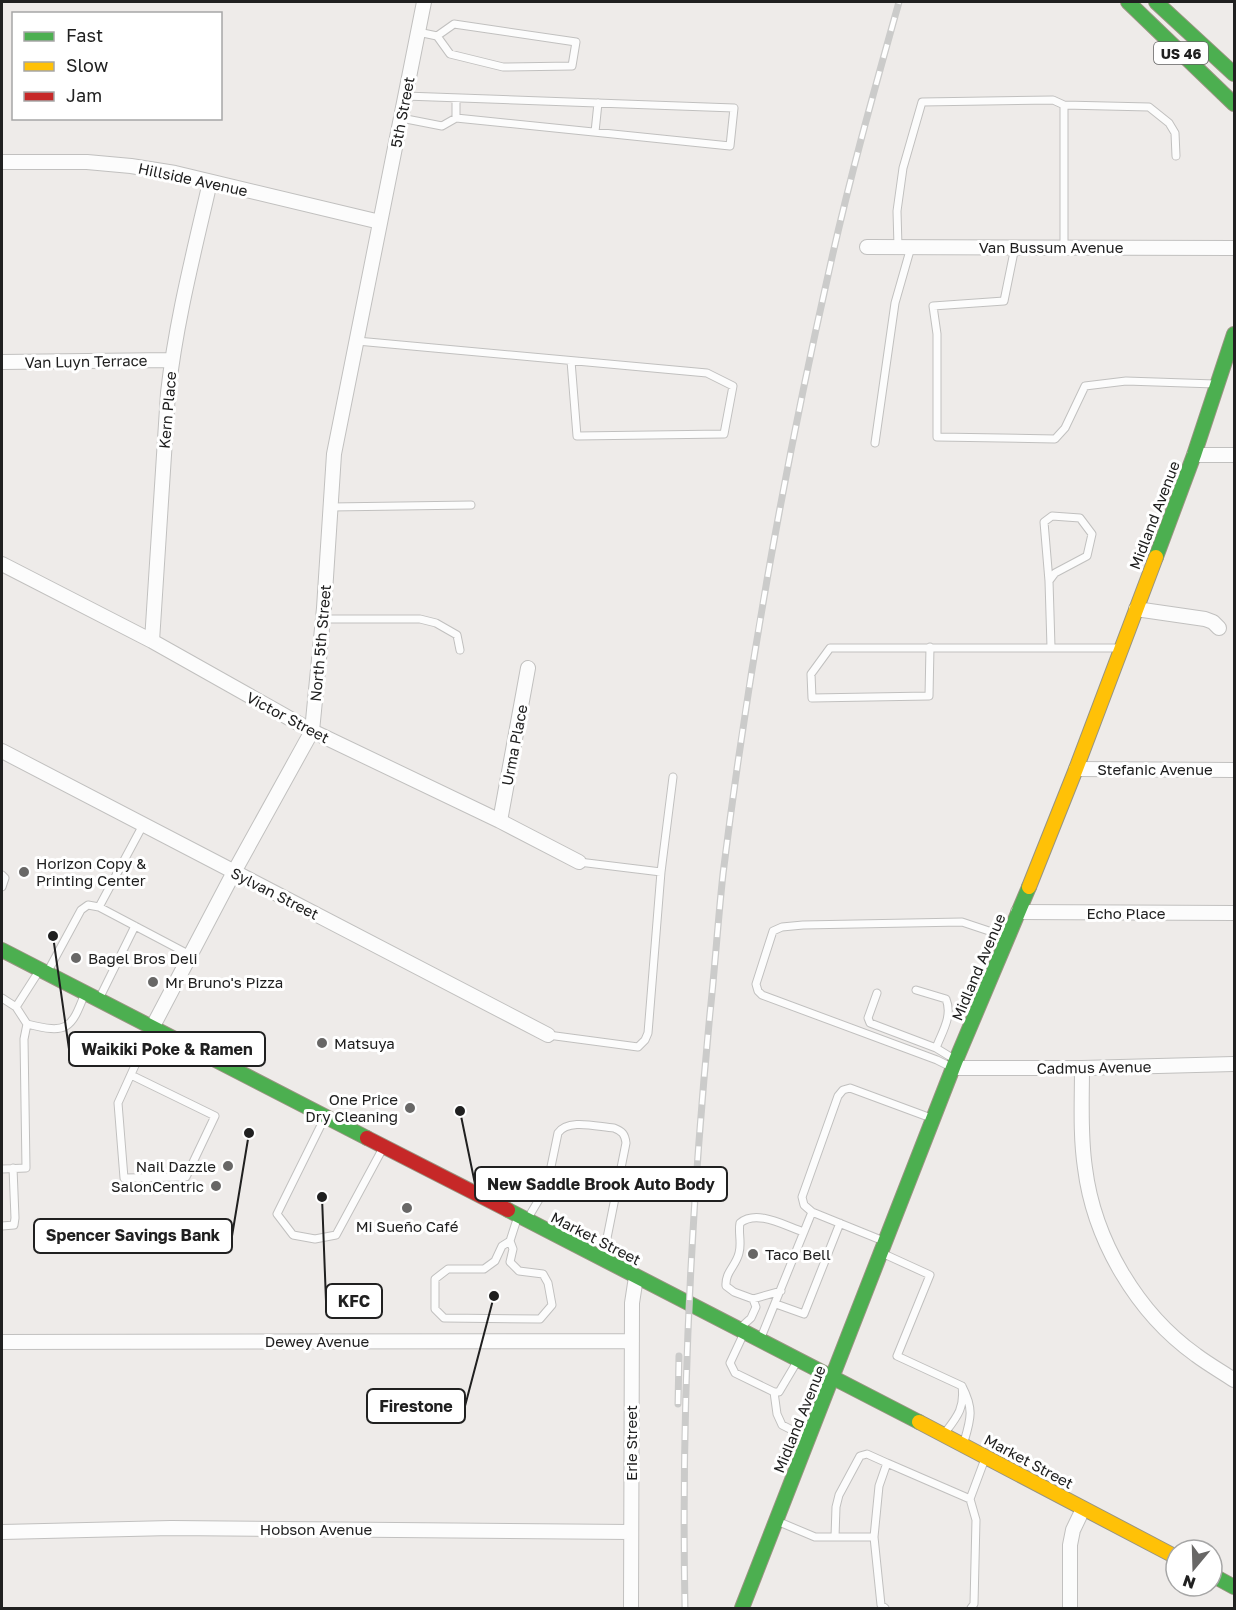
<svg xmlns="http://www.w3.org/2000/svg" width="1236" height="1610" font-family="'Golos Text',sans-serif">
	<style>
		.lines { fill: none; stroke-linecap: round; stroke-linejoin: round }
		.lane-casing { stroke: #c1c0bf; stroke-width: 9 }
		.street-casing { stroke: #c1c0bf; stroke-width: 16 }
		.fast-casing { stroke: #989480; stroke-width: 16 }
		.slow-casing { stroke: #989480; stroke-width: 16 }
		.jam-casing { stroke: #989480; stroke-width: 16 }
		.lane { stroke: #fcfcfc; stroke-width: 7 }
		.street { stroke: #fcfcfc; stroke-width: 14 }
		.fast { stroke: #4caf50; stroke-width: 14 }
		.slow { stroke: #ffc107; stroke-width: 14 }
		.jam { stroke: #c62828; stroke-width: 14 }
		.rail-casing { stroke: #cbcbca; stroke-width: 7 }
		.rail { stroke: #fff; stroke-width: 4.5; stroke-dasharray: 14; stroke-linecap: butt }
		.poi-dot { fill: #686766; stroke: #fff; stroke-width: 2 }
		.labels { text-anchor: middle; dominant-baseline: central; stroke-width: 6; stroke-linejoin: round; paint-order: stroke }
		.shield { fill: #fff; stroke: #636363; stroke-width: 1.5 }
		.shield-label { font-size: 14px; font-weight: bold; fill: #202020 }
		.street-label { font-size: 15px; fill: #202020; stroke: #fff }
		.poi-label { font-size: 15px; fill: #202020; stroke: #fff; text-anchor: start }
		.leader { fill: none; stroke: #202020; stroke-width: 2 }
		.callout-dot { fill: #202020; stroke: #fff; stroke-width: 2 }
		.callout { fill: #fff; stroke: #202020; stroke-width: 2 }
		.callout-label { font-size: 16px; text-anchor: middle; font-weight: bold; fill: #202020 }
	</style>
	<rect width="100%" height="100%" fill="#eeebe9"/>
	<g class="lines">
		<g class="lane-casing">
			<path id="lane" d="M418,32L437,36L450,54L503,67L572,66L576,42L454,24L437,36
				M1064,105L1149,107L1169,123L1175,133L1176,156
				M401,118L442,126L456,118L730,146L734,108L405,96
				M456,118V98
				M595,132L598,103
				M898,247L897,211L903,168L922,102L1053,100L1064,105V247
				M1015,247L1004,301L933,306L937,334V437L1055,439L1065,428L1085,386L1126,381L1215,384
				M357,341L707,373L733,386L724,434L577,436L571,361
				M875,443L895,303L911,247
				M331,507L471,505
				M1049,581L1044,522L1052,516L1080,518L1092,534L1087,556L1055,573L1049,581L1051,647
				M323,619H420L436,623L457,635L460,650
				M930,647L929,696L812,698L811,674L830,648H1119
				M579,862L661,872
				M2,875L5,878L2,887
				M99,907L190,955
				M48,971L81,910L88,905L99,907L143,825
				M916,990L946,999C953,1016 942,1032 936,1048L954,1059
				M877,993L868,1018L870,1023L936,1048
				M100,997L135,926
				M2,998L16,1007L27,1024C67,1034 71,1030 85,993
				M16,1007L39,971
				M548,1035L638,1047L645,1040L648,1033L661,872L673,777
				M951,1067L937,1060L762,995L758,991L756,984L773,931L782,927L803,925L962,922L1007,937
				M131,1075L215,1116L186,1177L124,1178L118,1103L152,1028
				M325,1117L277,1214L293,1235L315,1239L336,1235L383,1148
				M2,1169L26,1168L24,1039L27,1024
				M528,1218L547,1186L558,1133C568,1118 598,1127 614,1128C622,1131 625,1134 626,1143L603,1258
				M2,1226L14,1225L15,1218L13,1168
				M510,1241L502,1246L495,1261L484,1269H448L435,1279V1309L444,1318L540,1319L552,1305L548,1283L543,1274L519,1271L510,1262L513,1249L510,1241L518,1216
				M886,1242L812,1212L804,1205L802,1197L838,1096L843,1090L850,1088L931,1118
				M884,1254L930,1275L897,1356L962,1386
				M753,1299L781,1291
				M776,1304L804,1314L840,1223
				M740,1328L751,1318L756,1307L753,1299L734,1292L726,1286C725,1272 736,1266 739,1253C742,1243 738,1233 740,1223C757,1209 785,1226 804,1232
				M744,1333L730,1363L735,1373L774,1392H779L798,1360
				M760,1340L812,1212
				M774,1392L777,1414L782,1425L808,1438
				M944,1434C957,1417 965,1408 962,1386C974,1409 971,1418 964,1442
				M777,1521L815,1537H874L879,1486L887,1463L970,1499
				M835,1537L836,1507L839,1495L860,1456L867,1454L887,1463
				M874,1537L881,1605L885,1608
				M971,1608L974,1604L976,1520L970,1499L986,1456"/>
		</g>
		<g class="street-casing">
			<path id="street" d="M2,162H87L131,166L175,173L380,222
				M867,247L1234,248
				M2,362L171,360
				M1194,455H1234
				M2,564L152,641L312,731L500,821L579,862
				M1136,609L1205,619L1213,622L1219,628
				M152,641L168,393C176,321 194,252 210,182
				M2,751L548,1035
				M1076,769L1234,770
				M500,821L528,668
				M1018,912L1234,913
				M152,1028L234,872L312,731L324,608L334,454L424,2
				M953,1068H1082L1234,1064
				M1082,1068C1082,1101 1080,1135 1085,1168C1094,1240 1137,1313 1196,1355C1208,1364 1222,1372 1234,1380
				M2,1342L632,1341
				M2,1532L171,1528L631,1532
				M631,1608L632,1303L636,1277
				M1070,1608V1545L1073,1530L1083,1509"/>
		</g>
		<g class="fast-casing">
			<path id="fast" d="M1128,2L1234,104
				M1156,2L1234,74
				M1156,557L1194,455L1234,334
				M2,950L367,1138
				M508,1210L919,1422
				M1212,1575L1234,1587
				M742,1608L956,1060L1029,887"/>
		</g>
		<g class="slow-casing">
			<path id="slow" d="M1029,887L1076,769L1156,557
				M919,1422L1176,1557"/>
		</g>
		<g class="jam-casing">
			<path id="jam" d="M367,1138L508,1210"/>
		</g>
		<use href="#lane" class="lane"/>
		<use href="#street" class="street"/>
		<use href="#fast" class="fast"/>
		<use href="#slow" class="slow"/>
		<use href="#jam" class="jam"/>
		<g class="rail-casing">
			<path id="rail" d="M678,1404L679,1356
				M685,1608C681,1410 691,1210 710,1013C715,967 718,920 723,874C748,672 784,470 829,271C849,180 874,91 899,2"/>
		</g>
		<use href="#rail" class="rail"/>
	</g>
	<g class="poi-dot">
		<circle cx="24" cy="872" r="6"/>
		<circle cx="76" cy="958" r="6"/>
		<circle cx="153" cy="982" r="6"/>
		<circle cx="322" cy="1043" r="6"/>
		<circle cx="410" cy="1108" r="6"/>
		<circle cx="228" cy="1166" r="6"/>
		<circle cx="216" cy="1186" r="6"/>
		<circle cx="407" cy="1208" r="6"/>
		<circle cx="753" cy="1254" r="6"/>
	</g>
	<g class="labels">
		<rect class="shield" x="1154" y="42" width="54" height="22" rx="4.5"/>
		<g class="shield-label">
			<text x="1181" y="53">US 46</text>
		</g>
		<g class="street-label">
			<text transform="translate(402 112) rotate(-79)">5th Street</text>
			<text transform="translate(193 179) rotate(12)">Hillside Avenue</text>
			<text x="1051" y="247">Van Bussum Avenue</text>
			<text transform="translate(86 361) rotate(-1)">Van Luyn Terrace</text>
			<text transform="translate(167 410) rotate(-85)">Kern Place</text>
			<text transform="translate(1154 515) rotate(-69)">Midland Avenue</text>
			<text transform="translate(320 643) rotate(-85)">North 5th Street</text>
			<text transform="translate(288 717) rotate(28)">Victor Street</text>
			<text transform="translate(514 745) rotate(-79)">Urma Place</text>
			<text x="1155" y="769">Stefanic Avenue</text>
			<text transform="translate(275 893) rotate(27)">Sylvan Street</text>
			<text x="1126" y="913">Echo Place</text>
			<text transform="translate(978 967) rotate(-67)">Midland Avenue</text>
			<text transform="translate(1094 1067) rotate(-1)">Cadmus Avenue</text>
			<text transform="translate(596 1238) rotate(27)">Market Street</text>
			<text x="317" y="1341">Dewey Avenue</text>
			<text transform="translate(799 1419) rotate(-68)">Midland Avenue</text>
			<text transform="translate(631 1443) rotate(-90)">Erie Street</text>
			<text transform="translate(1029 1461) rotate(28)">Market Street</text>
			<text x="316" y="1529">Hobson Avenue</text>
		</g>
		<g class="poi-label">
			<text x="36" y="863">Horizon Copy &amp;<tspan x="36" dy="17">Printing Center</tspan></text>
			<text x="88" y="958">Bagel Bros Deli</text>
			<text x="165" y="982">Mr Bruno's Pizza</text>
			<text x="334" y="1043">Matsuya</text>
			<text x="398" y="1099" text-anchor="end">One Price<tspan x="398" dy="17">Dry Cleaning</tspan></text>
			<text x="216" y="1166" text-anchor="end">Nail Dazzle</text>
			<text x="204" y="1186" text-anchor="end">SalonCentric</text>
			<text x="407" y="1226" text-anchor="middle">Mi Sueño Café</text>
			<text x="765" y="1254">Taco Bell</text>
		</g>
	</g>
	<path class="leader" d="M53 936L69 1049M460 1111L475 1184M249 1133L232 1236M322 1197L326 1301M494 1296L465 1406"/>
	<g class="callout-dot">
		<circle cx="53" cy="936" r="6"/>
		<circle cx="460" cy="1111" r="6"/>
		<circle cx="249" cy="1133" r="6"/>
		<circle cx="322" cy="1197" r="6"/>
		<circle cx="494" cy="1296" r="6"/>
	</g>
	<g class="callout">
		<rect x="69" y="1032" width="196" height="34" rx="6"/>
		<rect x="475" y="1167" width="252" height="34" rx="6"/>
		<rect x="34" y="1219" width="198" height="34" rx="6"/>
		<rect x="326" y="1284" width="56" height="34" rx="6"/>
		<rect x="367" y="1389" width="98" height="34" rx="6"/>
	</g>
	<g class="callout-label">
		<text x="167" y="1055">Waikiki Poke &amp; Ramen</text>
		<text x="601" y="1190">New Saddle Brook Auto Body</text>
		<text x="133" y="1241">Spencer Savings Bank</text>
		<text x="354" y="1307">KFC</text>
		<text x="416" y="1412">Firestone</text>
	</g>
	<rect width="1236" height="1610" fill="none" stroke="#202020" stroke-width="6"/>
	<rect x="12" y="12" width="210" height="108" fill="#ffffff" stroke="#a6a6a6" stroke-width="1.5"/>
	<rect x="24" y="32" width="30" height="9" fill="#4caf50" stroke="#a6a6a6" stroke-width="1.5"/>
	<text x="66" y="42" font-size="18" fill="#202020">Fast</text>
	<rect x="24" y="62" width="30" height="9" fill="#ffc107" stroke="#a6a6a6" stroke-width="1.5"/>
	<text x="66" y="72" font-size="18" fill="#202020">Slow</text>
	<rect x="24" y="92" width="30" height="9" fill="#c62828" stroke="#a6a6a6" stroke-width="1.5"/>
	<text x="66" y="102" font-size="18" fill="#202020">Jam</text>
	<g transform="translate(1194 1568) rotate(199)"><circle r="28" fill="#ffffff" stroke="#a6a6a6" stroke-width="1.5"/>
	<path d="M0-4.5L10 22L0 15L-10 22Z" fill="#686766"/>
	<text y="-9" font-size="16" font-weight="bold" text-anchor="middle" fill="#202020">N</text>
	</g>
</svg>
